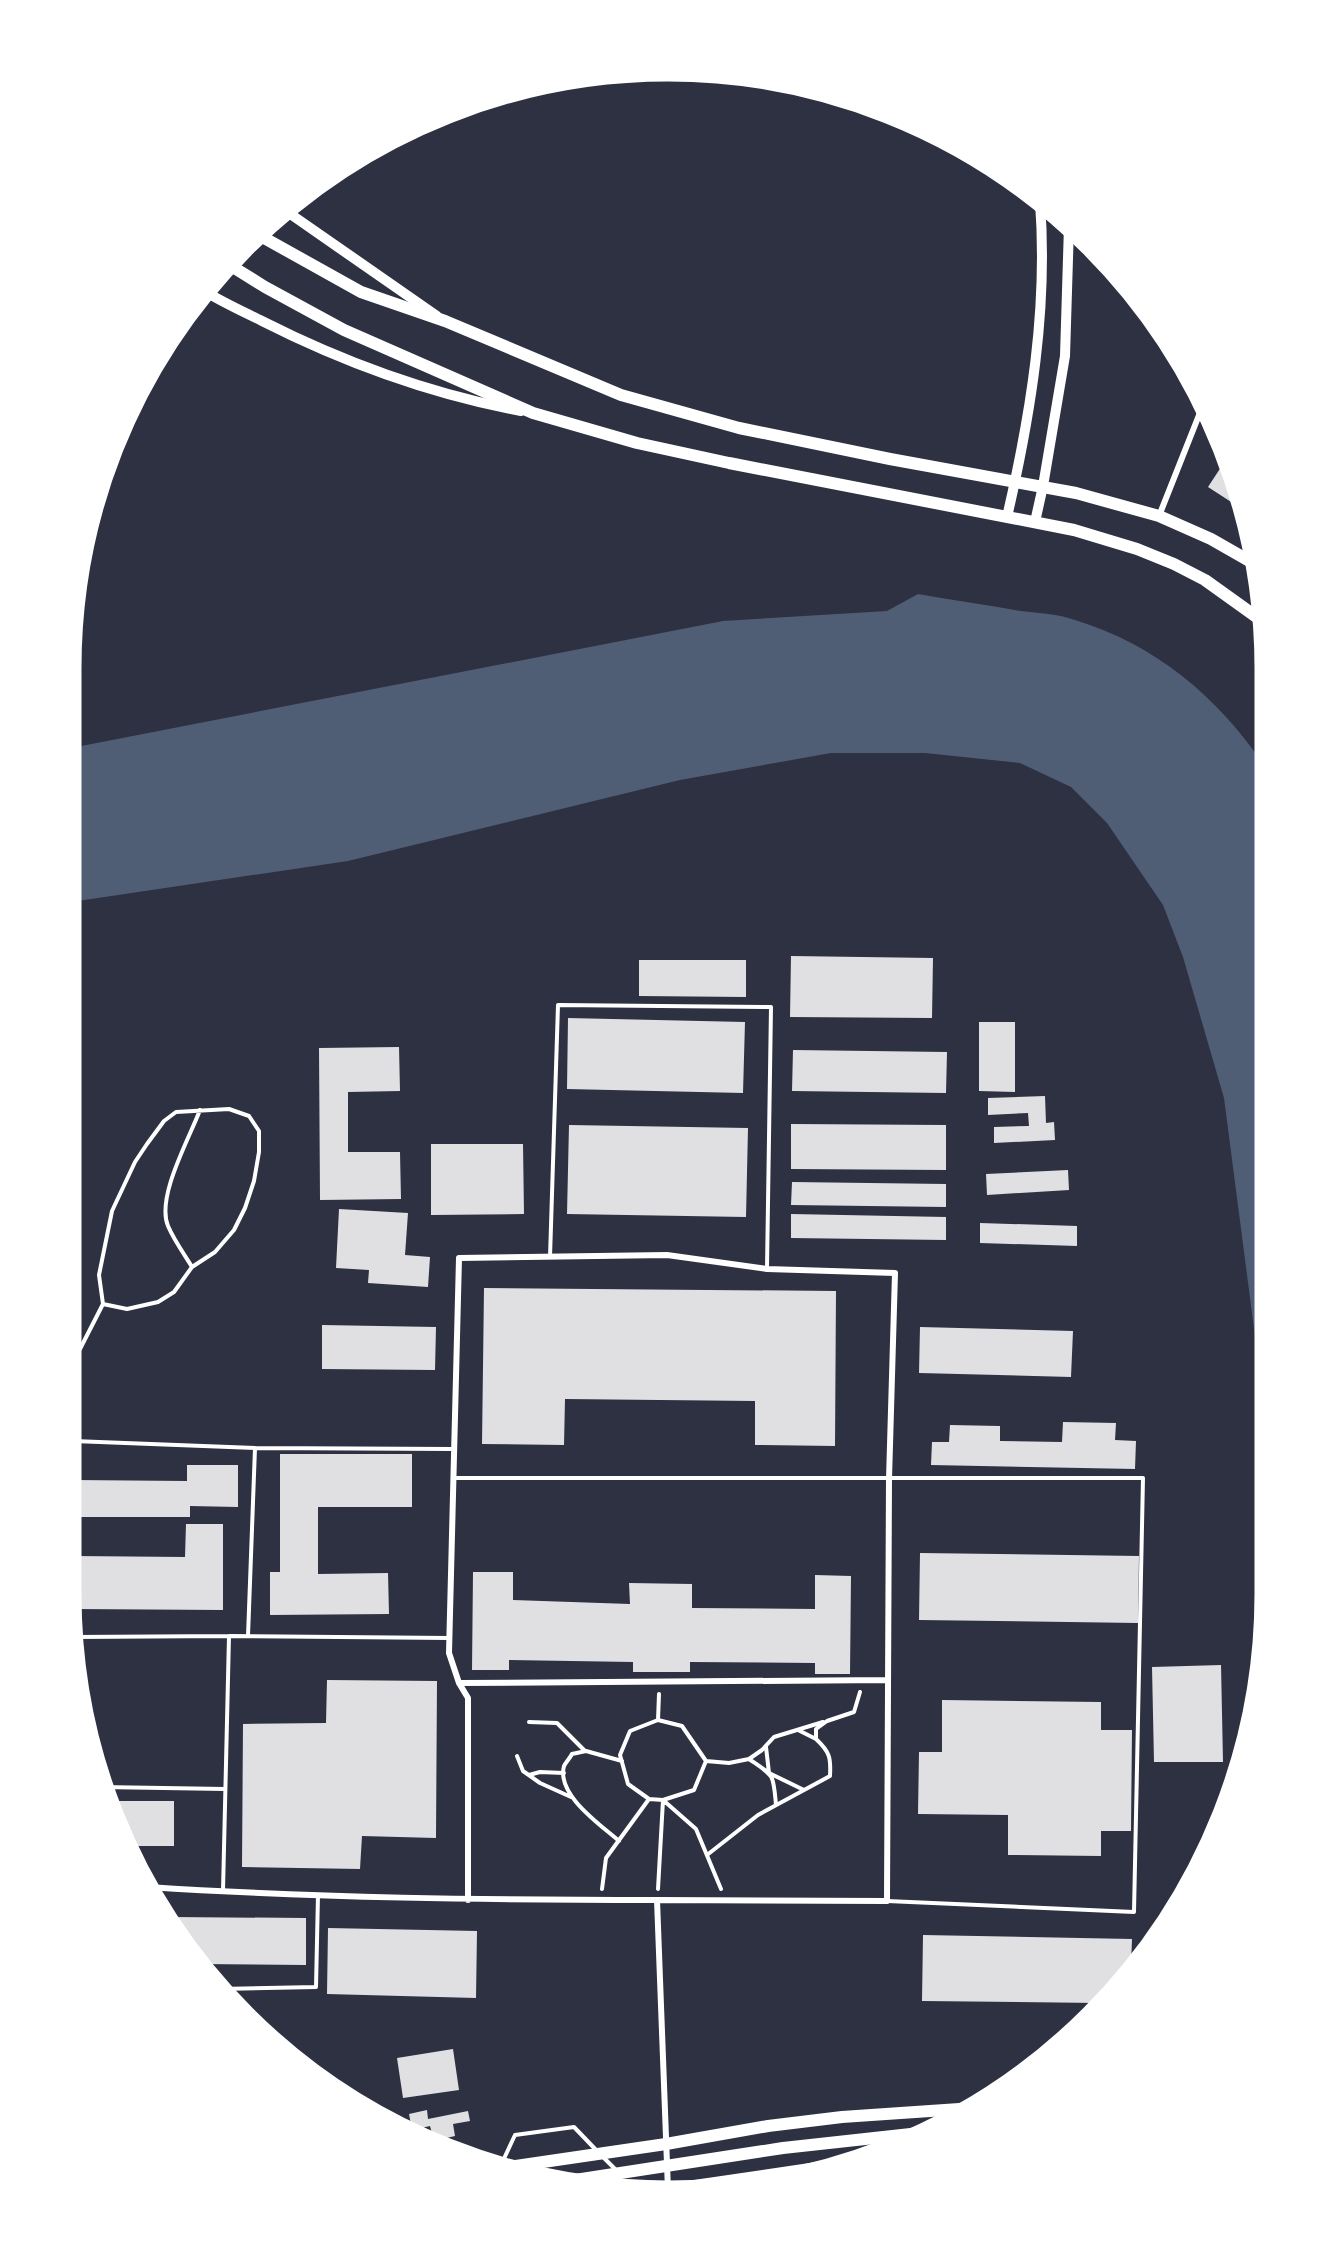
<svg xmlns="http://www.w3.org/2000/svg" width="1336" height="2262" font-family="'Playfair Display',serif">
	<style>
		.water { fill: #4f5d75 }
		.building { fill: #e0e0e3 }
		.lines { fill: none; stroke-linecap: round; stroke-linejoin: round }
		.path { stroke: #fff; stroke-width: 4 }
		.service { stroke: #fff; stroke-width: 4 }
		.minor { stroke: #fff; stroke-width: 6 }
		.tertiary { stroke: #fff; stroke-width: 10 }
		.secondary { stroke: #fff; stroke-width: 12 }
		.primary { stroke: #fff; stroke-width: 12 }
		.rim { fill: none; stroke: #fff; stroke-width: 3 }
	</style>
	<rect width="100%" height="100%" fill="#2d3142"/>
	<path class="water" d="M918,594C952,600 987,605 1021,611C1039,613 1058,614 1075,620C1157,645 1219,698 1266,768V1421L1224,1098L1183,957L1163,905L1107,823L1071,787L1020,763L925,753H831L680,780L348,861L71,902V748L723,621L887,611Z"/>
	<path class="building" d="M1227,458L1235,476L1242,509L1208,487Z
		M791,956L933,958L932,1018L790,1017Z
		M639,960H746V997L639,996Z
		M568,1018L745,1022L743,1093L567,1089Z
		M979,1022H1015V1092L979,1091Z
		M399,1047L400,1091L348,1092V1152H400L401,1199L320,1200L319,1048Z
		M793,1050L947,1052L946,1093L792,1091Z
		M1045,1096L1046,1123L1054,1122L1055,1140L994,1143V1127L1029,1126L1028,1113L988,1115V1098Z
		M791,1124L946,1125V1170L791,1169Z
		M569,1125L748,1128L746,1217L567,1214Z
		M431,1144H523L524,1214L431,1215Z
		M1068,1170L1069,1190L987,1195L986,1174Z
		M792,1182L946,1184V1207L791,1205Z
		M339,1209L408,1213L405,1255L430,1257L428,1287L368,1283L369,1270L336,1268Z
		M791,1214L946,1217V1240L791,1238Z
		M980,1223L1077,1226V1246L980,1243Z
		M484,1288L836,1291L835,1446L755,1445V1401L565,1399L564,1445L482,1444Z
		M322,1325L436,1327L435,1370L322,1369Z
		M920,1327L1073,1331L1071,1377L919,1373Z
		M1063,1422L1116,1423L1115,1440L1136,1441L1135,1469L931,1465L932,1442H949L950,1425L1000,1426V1441L1062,1442Z
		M280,1454H412V1507H318V1574L388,1573L389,1614L270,1615V1572H280Z
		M187,1465H238V1507L190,1506V1517H74L73,1480L187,1481Z
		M186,1524H223V1610L74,1609V1556L185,1557Z
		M920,1553L1139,1556L1138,1623L919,1620Z
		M473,1572H513V1600L630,1604L629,1583L692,1584V1608L815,1609V1575L851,1576L850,1674H815V1663L690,1662V1672H633V1662L509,1660V1670H472Z
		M1221,1665L1223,1762H1154L1152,1667Z
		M327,1680L437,1681L436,1838L362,1836L360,1869L242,1867L243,1724L326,1723Z
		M942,1700L1101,1702V1730H1132L1131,1831H1101V1856L1008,1855V1815L918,1814L919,1752H942Z
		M107,1801H174V1846H125Z
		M171,1917L306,1918V1965L197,1964L171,1924Z
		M328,1928L477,1931L476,1998L327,1994Z
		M923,1935L1132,1939L1131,1966L1099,2003L922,2001Z
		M453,2049L459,2090L403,2098L397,2058Z
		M427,2110L428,2119L468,2111L470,2121L453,2124L455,2136L434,2141L430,2126L412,2130L409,2114Z"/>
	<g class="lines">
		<path class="path" d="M192,1267C184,1254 174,1240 168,1226C156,1197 189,1139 200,1110
			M73,1351L80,1349L103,1304L99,1275L112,1211L135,1162L147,1144L164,1121L176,1112L229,1109L249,1116L259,1131V1152L254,1181L245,1208L234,1230L215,1252L192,1267L174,1292L158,1302L127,1309L103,1304
			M658,1720L659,1694
			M529,1722L557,1723L585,1751
			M798,1730L816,1739
			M766,1747L769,1773L804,1790
			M517,1756L523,1771L540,1783L571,1797
			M749,1759C775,1777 773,1773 776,1805
			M706,1761L729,1763L749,1759L762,1750L774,1737L823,1722
			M529,1775L540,1772L564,1773
			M619,1841C601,1825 556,1795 564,1766C566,1762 570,1758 572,1754L586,1751L622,1761
			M707,1855L758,1815L830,1776C831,1758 830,1752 816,1739V1729L827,1721L854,1712L860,1692
			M602,1889L606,1858L649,1799
			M658,1889L663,1800L649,1799L628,1784L620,1755L630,1731L658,1720L682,1726L706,1761L694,1790L663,1800L696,1829L721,1889"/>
		<path class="service" d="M550,1257L558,1005L771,1007L767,1268
			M73,1441L255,1448
			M454,1478H1143L1134,1912L887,1901
			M248,1636L255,1448L453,1449
			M74,1637L229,1636
			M101,1787L225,1789
			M223,1891L229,1636L450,1638
			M157,1901V1887
			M219,1989L316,1987L318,1895
			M603,2157L617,2171
			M501,2165L515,2135L574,2127L598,2152"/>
		<path class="minor" d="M1159,516L1203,405
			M459,1683L888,1680
			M148,1887C317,1898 487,1900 657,1900
			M468,1900V1698L459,1683L449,1653L459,1258L667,1255L767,1269L895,1273L889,1479L887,1901L657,1900L668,2190"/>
		<path class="tertiary" d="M286,211L437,316
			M206,292C224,303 244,312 262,321C345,363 430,394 521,411
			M1007,517C1031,413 1048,309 1040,202
			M1035,522L1043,486L1065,356L1069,226"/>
		<path class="secondary" d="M502,2168L666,2144L768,2126L842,2117L974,2108
			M562,2182L783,2148L929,2132
			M667,2190L844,2164"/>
		<path class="primary" d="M257,234L361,292L445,321L621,395L739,428L890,459L1076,493L1159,516L1211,539L1253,563
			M228,264L265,287L344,330L533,413L637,443L729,463L1074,530L1137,549L1174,564L1205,580L1265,623"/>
	</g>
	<path d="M0 0H1336V2262H0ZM668 80H668A588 588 0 0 1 1256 668V1594A588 588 0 0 1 668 2182H668A588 588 0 0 1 80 1594V668A588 588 0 0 1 668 80Z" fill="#fff" fill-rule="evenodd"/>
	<path class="rim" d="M668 80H668A588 588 0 0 1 1256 668V1594A588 588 0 0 1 668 2182H668A588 588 0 0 1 80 1594V668A588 588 0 0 1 668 80Z"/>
</svg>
